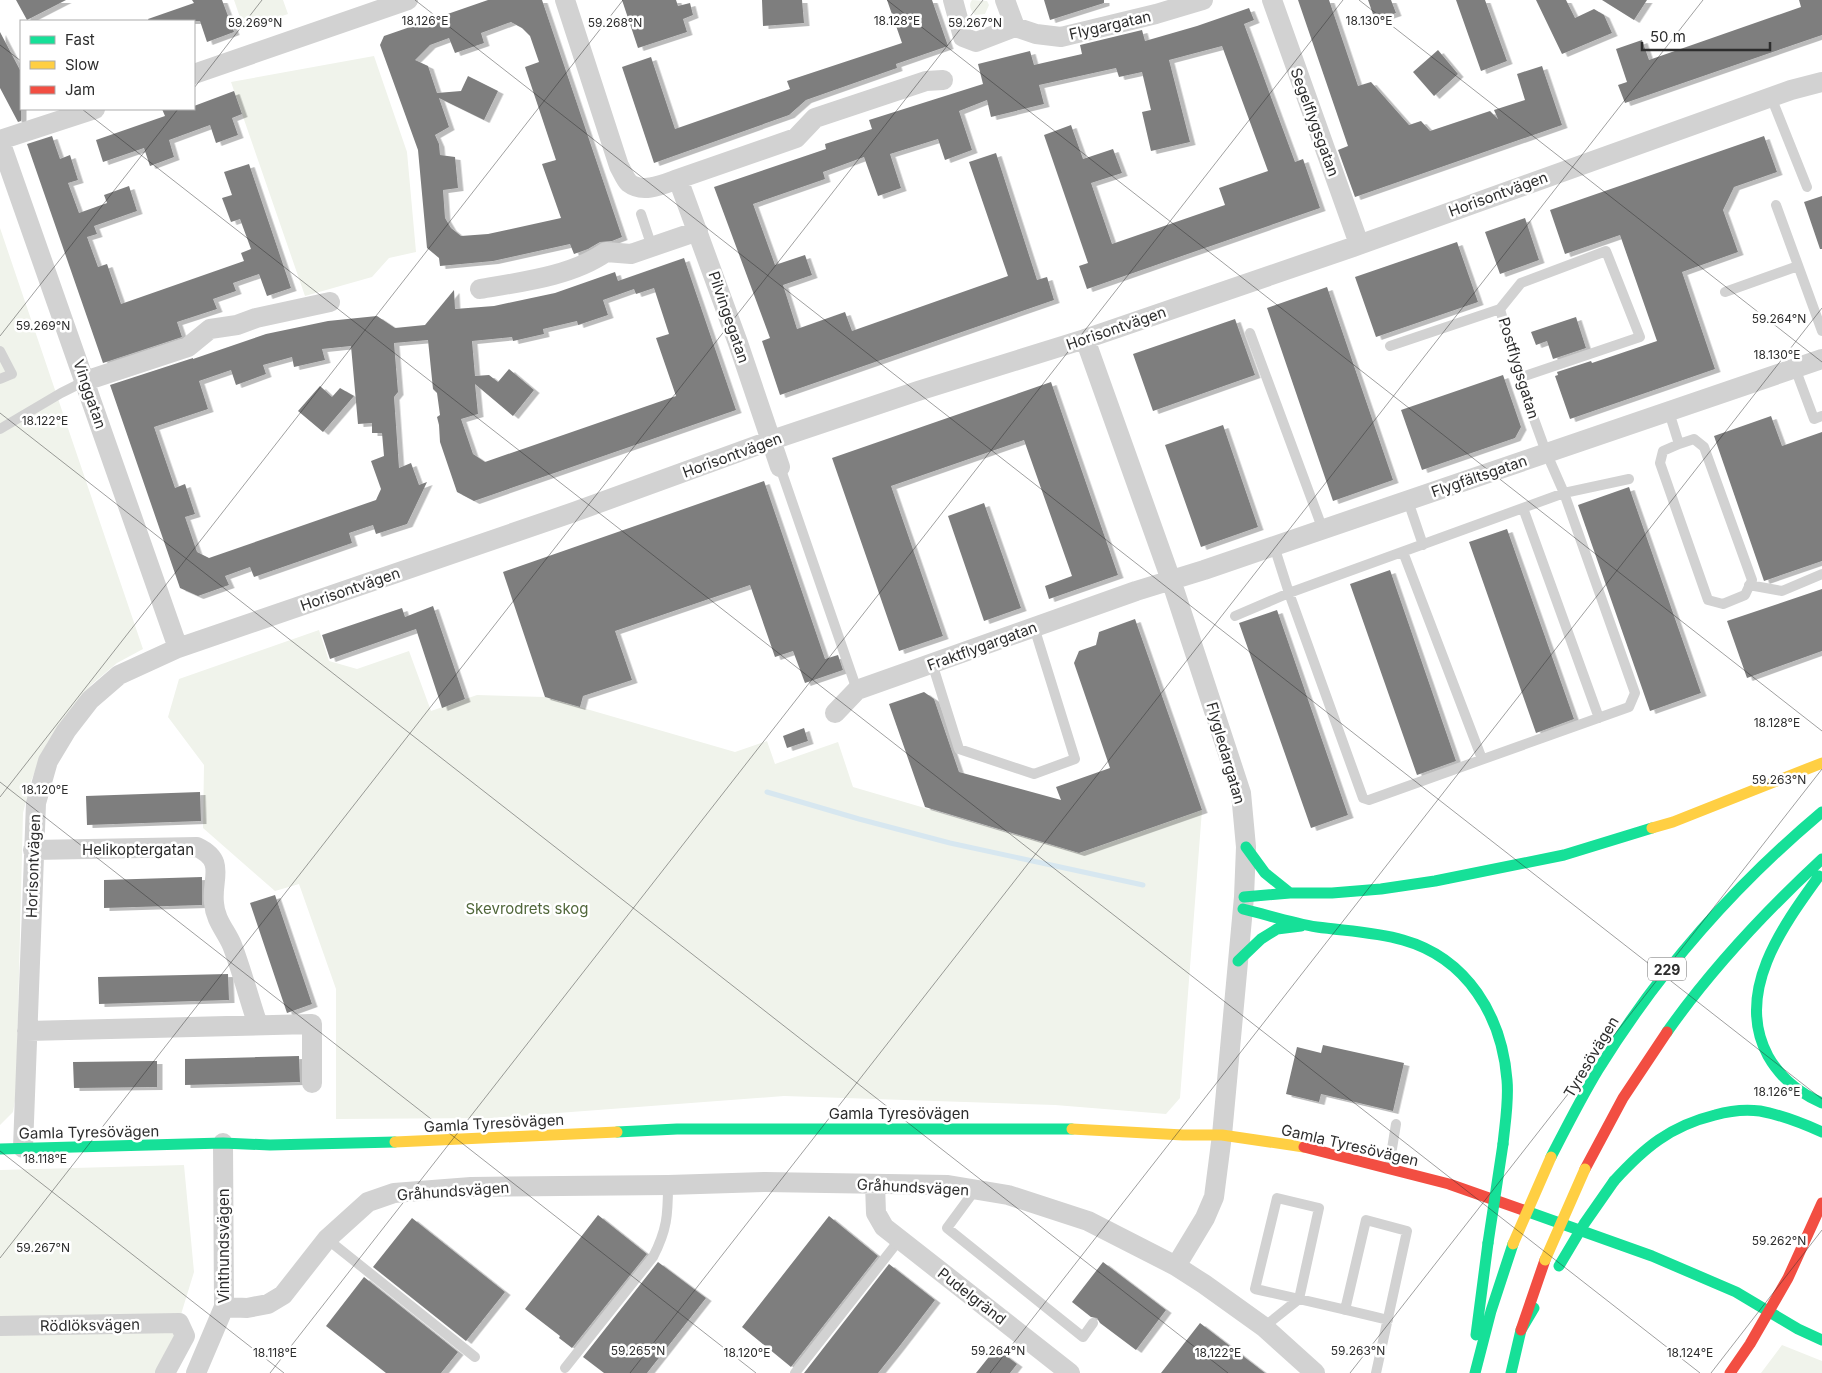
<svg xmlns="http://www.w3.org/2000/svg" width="1822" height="1373" font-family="Inter,sans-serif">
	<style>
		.green { fill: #f0f3eb }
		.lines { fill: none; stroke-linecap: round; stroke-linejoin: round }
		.stream { stroke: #d7e7f0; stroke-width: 5 }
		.building { fill: #7e7e7e; fill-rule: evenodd; filter: url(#shadow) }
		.lane { stroke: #d2d2d2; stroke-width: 10 }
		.street { stroke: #d2d2d2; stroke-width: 20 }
		.fast { stroke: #16e098; stroke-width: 11 }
		.slow { stroke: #ffcf43; stroke-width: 11 }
		.jam { stroke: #f24e42; stroke-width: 11 }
		.fast-bridge { stroke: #16e098; stroke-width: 11 }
		.slow-bridge { stroke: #ffcf43; stroke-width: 11 }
		.ticks { fill: none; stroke: #2d2d2d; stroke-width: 1; stroke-opacity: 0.45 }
		.labels { text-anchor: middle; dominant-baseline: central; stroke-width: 5; stroke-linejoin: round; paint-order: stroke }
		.shield { fill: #fff; stroke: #6c6c6c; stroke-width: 1 }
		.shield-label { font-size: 14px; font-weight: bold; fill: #2d2d2d }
		.street-label { font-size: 15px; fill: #2d2d2d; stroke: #fff }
		.park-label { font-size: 15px; fill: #51673b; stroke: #fff }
		.ticks-label { font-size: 12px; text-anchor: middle; fill: #2d2d2d; stroke: #fff; stroke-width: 5; stroke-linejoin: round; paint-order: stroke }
	</style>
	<defs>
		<filter id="shadow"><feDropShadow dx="5.5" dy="3" stdDeviation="0" flood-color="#0004"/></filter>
	</defs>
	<rect width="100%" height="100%" fill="#fff"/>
	<path class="green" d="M234,0H283L288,14L244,29Z
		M972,0L987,1L989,5L985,14L975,15C971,11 968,5 972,0Z
		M374,56L407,152L416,252L389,258L372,277L305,296L231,82Z
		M0,228L143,649L117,663L91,685L71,709L47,743L31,781L23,813L16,1095L13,1112L0,1125Z
		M319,630L329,661L357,669L409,651L431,711L477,695L545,697L735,752L767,741L775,764L838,742L853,787L1079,853L1202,810L1180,1098L1166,1114L1055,1105L784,1096L491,1118L336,1119V989L299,884L275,891L203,828L204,765L168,717L179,679Z
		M184,1165L194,1272L163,1373H0V1170Z
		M1782,1345L1822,1361V1373H1761Z"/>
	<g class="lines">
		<path class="stream" d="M767,792L859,819L950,843L1143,885"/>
	</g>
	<path class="building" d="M16,0H66L27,20Z
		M192,0H222L234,32L207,42L200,21H149L148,19L194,3Z
		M488,0H542L622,237L612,241L600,242L588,249L574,254L570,244L493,261L440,266L439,258L427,248L418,150L380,45L384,36ZM511,22L522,28L530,36L539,62L525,67L556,160L542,164L561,218L488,234L461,236L451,228L445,218L443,190L458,188L455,157L440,155L439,144L435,135L449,127L439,98L484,120L498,91L468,76L461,91L437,93L428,66L415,60L430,45L449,38L455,53L484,43L481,33Z
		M622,0H676L678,6L690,3L693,15L683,19L687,32L638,48Z
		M762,0H802L804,23L763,26Z
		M887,0H932L948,46L896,64L897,68L806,100L789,115L654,163L622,67L651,57L675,129L790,89L787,81L902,43Z
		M1044,0H1104V3L1050,20Z
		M1298,0H1329L1358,86L1371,82L1409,125L1421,121L1430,131L1490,111L1498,119L1494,110L1525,100L1517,74L1542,66L1562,125L1355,197L1338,150L1348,146Z
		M1368,0H1391L1396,13L1375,20Z
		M1456,0H1485L1507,61L1481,71Z
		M1536,0H1566L1575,18L1594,9L1604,15L1612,33L1562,54Z
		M1602,0H1647L1634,20Z
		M1799,0H1822V35L1625,103L1618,85L1627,82L1616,49L1642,40L1649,60L1801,7Z
		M1249,8L1254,20L1244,24L1295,162L1303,159L1320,208L1087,289L1079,266L1088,263L1044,135L1071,125L1083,159L1113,149L1122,173L1091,183L1112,244L1225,205L1219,188L1268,171L1222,46L1169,60L1190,142L1151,151L1142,112L1151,110L1142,72L1119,77L1116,68L1039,85L1044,104L991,117L987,100L959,111L972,150L945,160L938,139L890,154L901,188L878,196L864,157L823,172L825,179L753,204L775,265L805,255L812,275L783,285L797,329L845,312L852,331L1008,276L969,162L996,153L1037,280L1047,277L1054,300L780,395L762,341L770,338L714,187L826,149L825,144L872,129L869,120L983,84L978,64L1030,51L1034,65L1082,54L1080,45L1142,30L1145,41L1197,26Z
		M0,32L21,72V121L18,122L0,88Z
		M1438,50L1458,74L1434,96L1413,72Z
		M234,91L242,114L232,118L238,135L216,143L210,125L169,140L174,157L150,166L144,148L103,162L96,140L165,116L162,109H194V106Z
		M52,136L60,159L70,155L78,180L68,183L79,213L107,203L104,195L129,186L137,211L94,226L97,234L87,237L98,267L107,264L121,304L244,261L241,253L251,249L240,219L231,222L222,198L232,195L224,172L249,164L291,288L267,296L259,274L233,283L236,291L213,299L217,309L177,322L182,337L103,363L27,144Z
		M1764,136L1777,172L1734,187L1723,210L1738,252L1682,272L1715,369L1570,419L1555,376L1558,375L1557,372L1591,361L1592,363L1657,341L1620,235L1565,254L1550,210Z
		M1822,196V249H1820L1804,202Z
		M1525,218L1539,260L1500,274L1485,232Z
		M1457,242L1478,302L1376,337L1355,277Z
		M684,258L736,410L474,501L457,492L440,442L439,425L437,417L440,415L437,393L433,389L428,340L394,343L398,392L394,397L399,468L411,463L419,485L427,482L407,524L376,534L373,525L349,533L352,543L254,577L250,567L225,576L229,585L198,596L180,588L110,385L193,358V359L266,334L328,321L377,316L395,328L425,325L454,290L455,309L494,306L555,293L615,272L618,281ZM654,288L669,334L656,338L676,396L485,462L473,454L461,419L478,414L475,384L513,416L534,390L509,369L498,382L489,375L475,376L472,341L512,337L513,341L544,334L543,329L577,321L578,325L608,315L603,300L634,289L636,294ZM351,346L358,424L372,423V433H382L384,456L371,461L381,489L376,500L209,558L197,552L185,517L195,514L185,484L175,488L154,427L208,409L199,381L231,370L236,385L266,374L263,365L292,357L294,367L325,360L322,349Z
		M1327,287L1393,480L1333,501L1267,308Z
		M1576,317L1586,348L1553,359L1547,341L1536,345L1531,332Z
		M1235,319L1255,375L1153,411L1133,354Z
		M1503,375L1521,427L1515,438L1422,470L1401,410Z
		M1051,382L1118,575L1049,599L1045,586L1072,576L1024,440L891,486L943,636L899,651L832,458Z
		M320,386L332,397L340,388L354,396L323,432L298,411Z
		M1771,416L1782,446L1822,432V561L1764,581L1714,436Z
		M1223,425L1258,527L1201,547L1165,445Z
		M764,481L825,659L838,655L843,670L805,683L793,651L775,657L750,585L615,631L632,680L583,696L580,707L545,697L503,572Z
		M1629,487L1701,693L1650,711L1578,505Z
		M984,503L1021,608L984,621L948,516Z
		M1507,529L1574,719L1536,733L1469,542Z
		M1390,570L1456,761L1417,775L1350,584Z
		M1822,589V651L1747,678L1727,621Z
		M433,606L465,699L442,708L416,629L330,659L322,635L402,608L405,617Z
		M1277,610L1348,815L1311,828L1239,623Z
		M1135,619L1202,810L1079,853L925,807L889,704L924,692L934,699L959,772L1061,800L1056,787L1110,768L1074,663L1079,651L1096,645L1099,632Z
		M804,728L808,741L787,748L783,736Z
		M200,792L201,821L87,825L86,796Z
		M202,877V905L104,908V880Z
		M275,895L312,1004L287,1013L250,903Z
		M228,974L229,1000L99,1004L98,977Z
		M1323,1045L1404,1063L1393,1111L1321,1094L1319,1102L1286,1094L1297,1047L1321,1053Z
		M299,1056L300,1082L185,1085V1059Z
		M157,1061V1087L74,1088L73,1062Z
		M598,1215L647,1254L572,1348L559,1338L560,1336L525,1309Z
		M829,1216L878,1256L791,1367L742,1327Z
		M412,1218L505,1292L466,1341L373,1267Z
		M658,1262L706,1298L647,1373H604L583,1357Z
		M1103,1262L1166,1310L1136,1350L1100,1323L1097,1318L1091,1317L1072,1302Z
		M889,1264L935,1300L898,1348L878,1373H804Z
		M364,1277L458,1352L441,1373H386L326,1326Z
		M1200,1323L1265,1373H1161Z
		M996,1348L1017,1364L1010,1373H976Z"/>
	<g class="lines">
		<path class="lane" d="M1771,97L1807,187
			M1776,205L1822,331
			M641,214L652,247
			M1725,292L1798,266
			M1500,309L1521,283L1606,251L1640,337L1519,378
			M1250,333L1323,530
			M0,351L12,374L0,379
			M1795,368L1814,419L1822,416
			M1669,412L1679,444L1663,451L1660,463L1708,600L1723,604L1745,595L1752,580L1704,447L1694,439L1679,444
			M0,429L61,393L85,381
			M780,467L857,690
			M1408,501L1423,545
			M1523,508L1599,718
			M1274,546L1289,593L1363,798L1369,800L1629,707L1635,693L1564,493L1546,452L1519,378L1500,309L1390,346
			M1403,552L1482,759
			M1749,585L1782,591L1822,574
			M1235,616L1289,593L1564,493L1629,479
			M932,663L959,749L1034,774L1075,759L1034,627
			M1389,1167L1396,1124
			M975,1190L947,1228L1083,1337L1093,1323
			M327,1239L475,1357
			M1345,1310L1366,1220L1407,1231L1376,1373
			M1264,1327L1299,1299L1319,1208L1277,1198L1255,1289C1299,1299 1343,1309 1388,1320
			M565,1368L653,1257C667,1230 668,1215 668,1185
			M795,1373L900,1239"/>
		<path class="street" d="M565,0L619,166C622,171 625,179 629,183C643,194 664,184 678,179L738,343L780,467
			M953,0L963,37L976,42L1015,27
			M1005,0L1015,27
			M1272,0L1359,244
			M1015,27L1036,34L1061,37L1156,14L1203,0
			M194,74L408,0
			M0,140L95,109
			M0,141L178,648
			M678,179L796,138L815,118L926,81L943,80
			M480,289C521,282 572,276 606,252L631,254L698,231
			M1085,339L1171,580L1241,793L1246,847L1244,897L1222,1135L1214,1197L1205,1218L1176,1266
			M85,381L188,347L210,329L237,325L256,318L330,302
			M835,713L857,690L1136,591L1204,570L1822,359
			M33,850L197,847C227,861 211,879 214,903C215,920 226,931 232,945C242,971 249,999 258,1025
			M27,1031L312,1024V1083
			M23,1148L36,803L48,761L66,731L90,700L119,675L178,648L574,512L772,440L918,391L1085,339L1353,247L1791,90L1822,82
			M875,1184L876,1213L884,1227L1070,1373
			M224,1307L247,1308L268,1304L283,1295L327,1239L368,1202L394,1193L471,1187L668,1185L765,1182L948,1185L1008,1195L1088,1221L1176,1266L1204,1284L1264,1327L1315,1373
			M0,1326L179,1323L185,1336L165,1373
			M196,1373L224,1307L223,1143"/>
		<path class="fast" d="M1246,847L1265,873L1290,893
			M1819,876C1782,927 1734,993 1768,1056C1781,1079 1799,1093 1822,1103
			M1244,897L1290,893H1332L1381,889L1435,881L1564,855L1652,828
			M1243,909C1268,915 1292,923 1317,927C1346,931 1375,932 1403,940C1467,958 1502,1016 1507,1080C1509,1101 1505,1123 1503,1144
			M1238,961L1261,939L1277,929L1301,926
			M1667,1032C1712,968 1765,912 1822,859
			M617,1132L677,1129H1072
			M0,1149L223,1143L270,1145L395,1142
			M1551,1157C1566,1128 1581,1098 1598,1070C1659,971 1734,886 1822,812
			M1614,1181C1644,1148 1670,1126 1715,1115C1729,1111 1745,1109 1760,1111C1782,1115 1802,1123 1822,1132
			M1523,1210L1652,1256L1736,1292L1798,1329L1822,1340
			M1476,1335L1488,1243
			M1475,1373L1491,1311L1513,1244
			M1511,1373L1521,1330L1534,1308"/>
		<path class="slow" d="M1652,828L1673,822L1822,763
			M1072,1129L1183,1135H1222L1304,1147
			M395,1142L617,1132"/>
		<path class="jam" d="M1304,1147L1449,1184L1523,1210
			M1585,1169L1623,1098L1667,1032
			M1521,1330L1545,1260
			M1730,1373L1750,1344L1788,1278L1822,1203"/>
		<path class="fast-bridge" d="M1488,1243L1503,1144
			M1559,1266L1584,1224L1614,1181"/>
		<path class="slow-bridge" d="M1513,1244L1551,1157
			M1545,1260L1585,1169"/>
	</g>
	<path class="ticks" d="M415,0L1822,1099M887,0L1822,731M1359,0L1822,362M0,45L21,61M194,88L262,0M82,109L1700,1373M0,336L178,109M0,413L1228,1373M0,782L756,1373M0,797L623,0M0,1151L284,1373M0,1258L983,0M270,1373L1343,0M630,1373L1703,0M990,1373L1822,308M1350,1373L1822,769M1711,1373L1822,1230"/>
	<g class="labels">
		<rect class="shield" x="1648" y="957.5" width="38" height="23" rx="4"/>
		<g class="shield-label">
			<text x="1667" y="969">229</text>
		</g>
		<g class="street-label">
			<text transform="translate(1110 25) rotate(-13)">Flygargatan</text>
			<text transform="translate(1315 122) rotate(70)">Segelflygsgatan</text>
			<text transform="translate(1498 194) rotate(-20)">Horisontvägen</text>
			<text transform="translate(729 317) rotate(71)">Pilvingegatan</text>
			<text transform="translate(1116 328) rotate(-19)">Horisontvägen</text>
			<text transform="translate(1519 368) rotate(73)">Postflygsgatan</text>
			<text transform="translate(90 394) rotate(71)">Vinggatan</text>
			<text transform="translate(732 455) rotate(-20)">Horisontvägen</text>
			<text transform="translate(1479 476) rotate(-19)">Flygfältsgatan</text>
			<text transform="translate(350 589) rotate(-19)">Horisontvägen</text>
			<text transform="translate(982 646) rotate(-20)">Fraktflygargatan</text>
			<text transform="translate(1226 753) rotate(74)">Flygledargatan</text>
			<text x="138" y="849">Helikoptergatan</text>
			<text transform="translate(33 866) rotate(-88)">Horisontvägen</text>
			<text transform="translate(1591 1057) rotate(-59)">Tyresövägen</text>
			<text x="899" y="1113">Gamla Tyresövägen</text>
			<text transform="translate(494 1123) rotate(-3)">Gamla Tyresövägen</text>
			<text transform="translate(89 1132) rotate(-1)">Gamla Tyresövägen</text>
			<text transform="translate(1350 1145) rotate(13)">Gamla Tyresövägen</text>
			<text transform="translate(913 1187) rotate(3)">Gråhundsvägen</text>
			<text transform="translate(453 1191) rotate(-4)">Gråhundsvägen</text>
			<text transform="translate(223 1246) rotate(-90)">Vinthundsvägen</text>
			<text transform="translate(972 1296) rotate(38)">Pudelgränd</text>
			<text transform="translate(90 1325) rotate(-1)">Rödlöksvägen</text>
		</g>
		<g class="park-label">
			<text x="527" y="908">Skevrodrets skog</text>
		</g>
	</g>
	<g class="ticks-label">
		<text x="425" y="25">18.126°E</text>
		<text x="897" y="25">18.128°E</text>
		<text x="1369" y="25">18.130°E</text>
		<text x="255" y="27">59.269°N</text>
		<text x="615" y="27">59.268°N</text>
		<text x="975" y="27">59.267°N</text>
		<text x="1779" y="323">59.264°N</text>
		<text x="43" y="330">59.269°N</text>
		<text x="1777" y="359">18.130°E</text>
		<text x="45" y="425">18.122°E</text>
		<text x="1777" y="727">18.128°E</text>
		<text x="1779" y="784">59.263°N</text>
		<text x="45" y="794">18.120°E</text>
		<text x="1777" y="1096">18.126°E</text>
		<text x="45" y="1163">18.118°E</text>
		<text x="1779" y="1245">59.262°N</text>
		<text x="43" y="1252">59.267°N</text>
		<text x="638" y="1355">59.265°N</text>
		<text x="998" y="1355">59.264°N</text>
		<text x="1358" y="1355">59.263°N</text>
		<text x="275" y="1357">18.118°E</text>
		<text x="747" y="1357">18.120°E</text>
		<text x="1218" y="1357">18.122°E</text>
		<text x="1690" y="1357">18.124°E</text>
	</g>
	<rect x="20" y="20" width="175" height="90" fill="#ffffff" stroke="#ababab"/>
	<rect x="30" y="36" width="25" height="8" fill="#16e098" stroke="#ababab"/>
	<text x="65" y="45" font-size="15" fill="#2d2d2d">Fast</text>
	<rect x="30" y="61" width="25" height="8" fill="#ffcf43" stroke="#ababab"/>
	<text x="65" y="70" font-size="15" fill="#2d2d2d">Slow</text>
	<rect x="30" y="86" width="25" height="8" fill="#f24e42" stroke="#ababab"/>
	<text x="65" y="95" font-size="15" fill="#2d2d2d">Jam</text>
	<path d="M1642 42v8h128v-8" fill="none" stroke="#2d2d2d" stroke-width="2.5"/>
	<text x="1650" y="42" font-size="15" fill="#2d2d2d" stroke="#ffffff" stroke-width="4" paint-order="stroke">50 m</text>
</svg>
